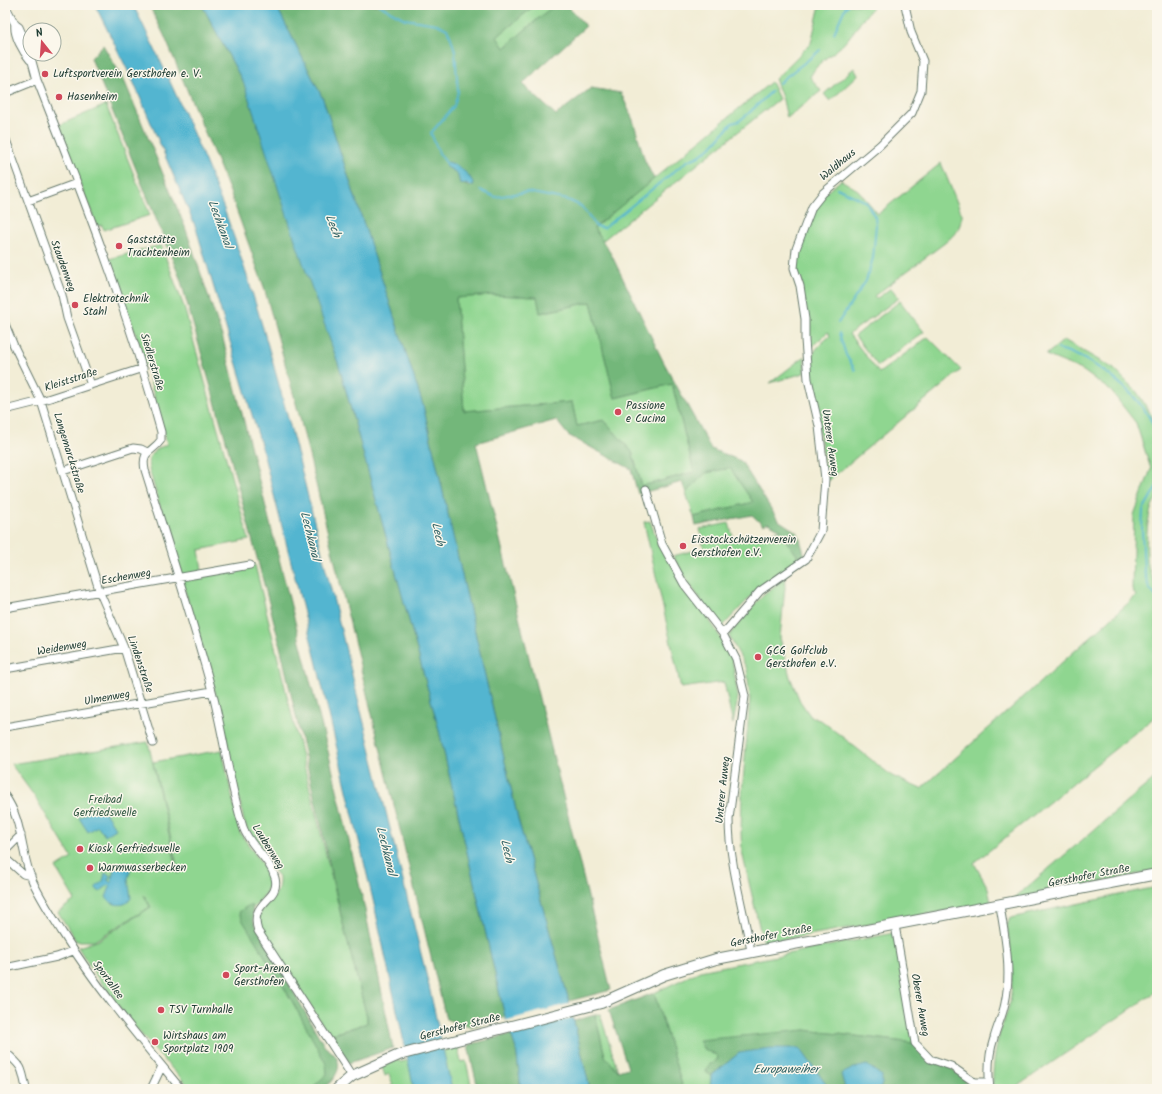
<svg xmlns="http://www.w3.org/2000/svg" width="1162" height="1094" font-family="Kalam,sans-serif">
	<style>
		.green { fill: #8fd690; stroke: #578a62 }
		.forest { fill: #73b77a; stroke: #497a57; fill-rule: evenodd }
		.water { fill: #52b5d0; stroke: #387982 }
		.pier { fill: #f2edd6 }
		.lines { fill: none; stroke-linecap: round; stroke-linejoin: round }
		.stream { stroke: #52b5d0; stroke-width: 2 }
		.street-casing { stroke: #697b6d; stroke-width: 9 }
		.secondary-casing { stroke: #697b6d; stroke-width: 12 }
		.street { stroke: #fff; stroke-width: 7 }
		.secondary { stroke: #fff; stroke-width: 10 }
		.poi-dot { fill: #d1495b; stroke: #fbf7ec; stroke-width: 1.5 }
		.labels { text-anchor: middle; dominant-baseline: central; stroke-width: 3; stroke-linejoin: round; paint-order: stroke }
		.poi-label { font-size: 11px; fill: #1f3d34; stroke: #fbf7ec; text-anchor: start }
		.street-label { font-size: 11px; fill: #1f3d34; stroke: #fbf7ec }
		.park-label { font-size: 11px; fill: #355c46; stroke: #fbf7ec }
		.water-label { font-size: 12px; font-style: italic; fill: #2e6163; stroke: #fbf7ec }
	</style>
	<rect width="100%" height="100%" fill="#fbf7ec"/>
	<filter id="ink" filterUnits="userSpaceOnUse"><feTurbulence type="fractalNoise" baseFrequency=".025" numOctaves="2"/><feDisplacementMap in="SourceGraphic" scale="8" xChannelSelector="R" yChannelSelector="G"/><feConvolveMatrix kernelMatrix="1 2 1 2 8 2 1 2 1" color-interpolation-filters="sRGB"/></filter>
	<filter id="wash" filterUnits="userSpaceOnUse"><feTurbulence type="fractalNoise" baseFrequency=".012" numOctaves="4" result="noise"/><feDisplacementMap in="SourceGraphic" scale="16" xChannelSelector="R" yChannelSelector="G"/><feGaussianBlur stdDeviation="0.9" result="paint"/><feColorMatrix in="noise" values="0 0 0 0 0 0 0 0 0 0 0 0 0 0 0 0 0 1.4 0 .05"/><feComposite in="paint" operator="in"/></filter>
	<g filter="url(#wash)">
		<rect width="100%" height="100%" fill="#f2edd6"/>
		<path class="green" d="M535,5H554L504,48L497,37Z
			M820,5H875C864,16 857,28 847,40C835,55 820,57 810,77L821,91L787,118L783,100L775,79L811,43Z
			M854,68L858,75L830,101L824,94Z
			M771,82L779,99L602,241L594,228Z
			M106,105L150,215L104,230L102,225L97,226L57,126Z
			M941,163L962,215C961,228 955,234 946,242L874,296L876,299L891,288L899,298L849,334L879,373L928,337L961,370L828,481L810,378C809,356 813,350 830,336L828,332L808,350L796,267L798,249L815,207L824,194L841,180L858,190L878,214Z
			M161,245L184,307L249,540L199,550L203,576L255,565L344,928L367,1017V1023L329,1035L261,930C260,926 259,920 259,917C263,901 281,901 279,877L248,832L244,821L221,712L149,469C146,453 156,450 167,444L144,358L109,259Z
			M493,295L537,297L541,313L591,302L615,398L672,384L694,472L642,486L632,452L604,420L577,426L572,402L464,411L456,298Z
			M900,301L924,332L878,366L855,336Z
			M1064,340L1114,369L1137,392L1157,424V498C1145,511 1145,553 1149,570C1151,576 1155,582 1157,587V715L974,863L988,888L991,903L763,943L742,852L741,834L742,793L750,699L747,669L729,636C746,611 762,595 786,577L780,638L790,677L800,701L811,717L822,721L892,776L921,789L1136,596L1132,589L1134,515L1151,469L1136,423L1111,391L1082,370L1046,355Z
			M805,356L804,373L770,383Z
			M730,468L753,502L694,517L686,493L706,473Z
			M650,521L659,545L716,630L732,658L738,697L733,724L724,682L681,688L644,522Z
			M729,523L734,541L781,530L784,538L800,559L758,589L721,628L688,582L673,556L704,548L700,529Z
			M148,742L178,874L179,873L153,762L222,750L240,833L268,872C274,891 257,902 247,916L331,1061L330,1076L317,1089H192C151,1049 107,996 78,947L97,941L151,907L144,895L150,907L94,941H76L58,912L75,900L56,868L72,858L35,797L11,764Z
			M1157,776V870L1012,900Z
			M1157,887V991L1013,1089H993C992,1069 995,1051 1000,1032C1003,1022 1008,1012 1010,1002C1014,976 1011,951 1007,926L1010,918Z
			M894,933L914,1043L805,1030L710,1053L717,1055L718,1059L708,1066L706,1072L711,1076L710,1089H677L682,1085L654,993L700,971Z
			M600,1014L618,1071L605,1056L595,1015Z
			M460,1046L458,1049L461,1062L466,1061L472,1089H452L443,1051Z
			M397,1060L401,1062L408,1060L414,1089H386L393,1085L389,1074L385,1076L382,1067Z"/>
		<path class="forest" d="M149,5H202L244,84L340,369L438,726L505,1017L470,1027L446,1019L300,418L264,287L230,192L164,35Z
			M276,5H486L490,9L496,5H535L497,37L504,48L554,5H566L586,26L522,84L556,115L591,88L621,93L633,120L645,161L654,179L594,228L611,254L663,361L711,449L741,461L778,520L798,533L805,556L800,559L784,538L781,530L768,523L763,525L752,515L696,526L694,517L753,502L730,468L706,473L686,493L682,482L638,494L631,469L568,435L556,420L476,443L611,990L569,1001L518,819L423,405L323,99ZM451,163L462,169L470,177V187L460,183L457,173L447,167ZM493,295L537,297L540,313L591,302L615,398L672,384L694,472L642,486L632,452L604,420L577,426L572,402L464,411L456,298Z
			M103,45L124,80L185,227L223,339L328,751L364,905L393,1048L349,1063L331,1035L367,1023V1017L344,928L278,637L225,437L180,278L91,58Z
			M249,905L252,906L254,922L325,1047C347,1060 339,1076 323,1089H314L315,1085L327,1074L326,1064L292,1001L243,921L239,912Z
			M654,993L682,1085L677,1089H590L574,1021L595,1015L605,1056L618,1071L628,1068L609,1010Z
			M805,1030L914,1043L916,1047L951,1068L968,1081L958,1089H880L882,1084L845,1088L828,1087L799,1048L739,1053L711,1076L706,1072L708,1066L718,1059L717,1055L704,1050L699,1040Z
			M511,1034L516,1049L521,1089H478L468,1045Z"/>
		<path class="water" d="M95,5H133C161,60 186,116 210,173C247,264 273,361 298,456L428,982L452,1089H414L374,904L316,660L262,448L196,228L133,81Z
			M202,5H276L323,99L423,405L518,819L569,1001L590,1089H521L516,1049L505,1017L438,726L340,369L295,240L244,84Z
			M448,162C459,165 469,174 474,184L473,186L460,183L457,173L447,167L446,163Z
			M100,805L116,829L105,836L98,826L88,832L79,818Z
			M115,864L131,867L128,879L131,898C126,908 111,906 106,897L110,887L108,885L100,892L95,888L103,881L105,873L110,875L109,879H107L111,883Z
			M769,1048H800L828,1087L845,1088L841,1074L854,1068L867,1065L882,1076V1084L880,1089H710L711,1076L739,1053Z"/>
		<path class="pier" d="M572,1003L575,1017L508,1034L504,1021Z"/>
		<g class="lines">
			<path class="stream" d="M379,5L405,19L437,24L447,29L451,38L455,51L458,92L454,106L431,133L439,153L447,164
				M834,33L845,8L848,5
				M779,83C792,71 807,62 820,50
				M837,188L866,202L875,217L876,225L873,258L866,281L838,323
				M480,190L495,197L527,192L568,200L581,206L592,220L595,226L604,228L687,161L699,156L714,144L732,123L739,121L749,113L772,91
				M839,333L846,355L855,370
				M1058,349C1094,357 1148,399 1157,436
				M1157,486L1143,510L1142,530L1144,571L1149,588L1157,598
				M1157,662V674
				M124,844V847"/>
		</g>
	</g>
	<g filter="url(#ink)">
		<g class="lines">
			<g class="street-casing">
				<path id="street" d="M5,5L15,24L19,27L30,52
					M15,24C13,35 23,52 30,60
					M30,54L37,80C83,196 128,312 161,432V440C152,453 141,450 145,470C168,544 192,617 212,691C224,736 229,783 243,827C249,846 270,858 275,878C281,901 248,901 258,931L352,1076
					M5,93L37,80
					M5,137L62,295L67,318L91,385
					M28,201L77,183
					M5,324L14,346L41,401L100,593L124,648L153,743
					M5,410L41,401L143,368
					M63,471L133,448L141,449L147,452
					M646,489L662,544L684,584L723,634L736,659L745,696L729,819C729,863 743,907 751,951
					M5,608L250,565
					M723,634L760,591L806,559L821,531L825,479L819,426L808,379L805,340V319L800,286L794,268L796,249L812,207L823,193L880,145L912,113L921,91L923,61L911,32L905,5
					M5,669L124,648
					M5,727L212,691
					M5,796C24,822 20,854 33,882C41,899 52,916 62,932C97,988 139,1038 181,1089
					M5,851L21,835
					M5,858L23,874L31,876
					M895,925L915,1043L930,1059L951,1066L974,1082H989
					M5,968L57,957L73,951
					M5,1052C22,1066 22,1067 26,1089
					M151,1089L162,1066
					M990,1089C988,1073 989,1053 994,1038C997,1026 1003,1015 1005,1003C1012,971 1005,937 1000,906"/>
			</g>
			<g class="secondary-casing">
				<path id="secondary" d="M337,1089L352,1076L399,1055L601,1003L664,975L716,959L1157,874"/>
			</g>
			<use href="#street" class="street"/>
			<use href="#secondary" class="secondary"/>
		</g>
	</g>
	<g class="poi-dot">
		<circle cx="45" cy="74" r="4"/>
		<circle cx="59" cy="97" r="4"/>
		<circle cx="119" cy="246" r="4"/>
		<circle cx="75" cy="305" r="4"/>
		<circle cx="618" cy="412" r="4"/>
		<circle cx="683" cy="546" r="4"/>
		<circle cx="758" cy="657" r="4"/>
		<circle cx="80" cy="849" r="4"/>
		<circle cx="90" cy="868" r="4"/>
		<circle cx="226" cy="975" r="4"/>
		<circle cx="161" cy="1010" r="4"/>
		<circle cx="155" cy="1042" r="4"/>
	</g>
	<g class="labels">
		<g class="poi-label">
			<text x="53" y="74">Luftsportverein Gersthofen e. V.</text>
			<text x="67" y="97">Hasenheim</text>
			<text x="127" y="240">Gaststätte<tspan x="127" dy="13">Trachtenheim</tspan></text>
			<text x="83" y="299">Elektrotechnik<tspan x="83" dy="13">Stahl</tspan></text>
			<text x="626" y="406">Passione<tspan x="626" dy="13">e Cucina</tspan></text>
			<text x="691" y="540">Eisstockschützenverein<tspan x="691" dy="13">Gersthofen e.V.</tspan></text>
			<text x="766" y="651">GCG Golfclub<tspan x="766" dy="13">Gersthofen e.V.</tspan></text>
			<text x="88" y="849">Kiosk Gerfriedswelle</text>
			<text x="98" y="868">Warmwasserbecken</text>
			<text x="234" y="969">Sport-Arena<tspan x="234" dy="13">Gersthofen</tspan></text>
			<text x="169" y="1010">TSV Turnhalle</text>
			<text x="163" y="1036">Wirtshaus am<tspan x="163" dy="13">Sportplatz 1909</tspan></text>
		</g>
		<g class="street-label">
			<text transform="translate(838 165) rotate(-40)">Waldhaus</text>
			<text transform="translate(63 266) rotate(70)">Staudenweg</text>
			<text transform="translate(152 362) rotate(73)">Siedlerstraße</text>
			<text transform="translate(71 380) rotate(-18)">Kleiststraße</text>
			<text transform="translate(830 443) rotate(82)">Unterer Auweg</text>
			<text transform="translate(69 453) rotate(73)">Langemarckstraße</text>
			<text transform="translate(126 577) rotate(-10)">Eschenweg</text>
			<text transform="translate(62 648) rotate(-10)">Weidenweg</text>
			<text transform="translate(140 664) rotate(71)">Lindenstraße</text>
			<text transform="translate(107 698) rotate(-10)">Ulmenweg</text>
			<text transform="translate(723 790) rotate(-84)">Unterer Auweg</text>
			<text transform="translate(268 847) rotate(58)">Laubenweg</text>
			<text transform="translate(1089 876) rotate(-11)">Gersthofer Straße</text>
			<text transform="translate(771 936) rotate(-11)">Gersthofer Straße</text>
			<text transform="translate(108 980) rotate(54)">Sportallee</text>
			<text transform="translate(920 1005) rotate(80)">Oberer Auweg</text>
			<text transform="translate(460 1027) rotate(-14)">Gersthofer Straße</text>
		</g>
		<g class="park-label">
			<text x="105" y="800">Freibad<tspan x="105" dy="13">Gerfriedswelle</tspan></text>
		</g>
		<g class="water-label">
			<text transform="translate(220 224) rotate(70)">Lechkanal</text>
			<text transform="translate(333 226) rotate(69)">Lech</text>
			<text transform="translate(438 534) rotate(78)">Lech</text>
			<text transform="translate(310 536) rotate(76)">Lechkanal</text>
			<text transform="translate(386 851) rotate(76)">Lechkanal</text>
			<text transform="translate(507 851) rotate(78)">Lech</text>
			<text x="786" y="1069">Europaweiher</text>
		</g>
	</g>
	<rect width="1162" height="1094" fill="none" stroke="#fbf7ec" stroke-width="20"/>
	<g transform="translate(42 42) rotate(343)"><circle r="19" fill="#fbf7ec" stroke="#a3ada2"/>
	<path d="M0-3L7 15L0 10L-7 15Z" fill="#d1495b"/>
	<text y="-6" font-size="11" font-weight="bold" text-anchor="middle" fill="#1f3d34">N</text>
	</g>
</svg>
